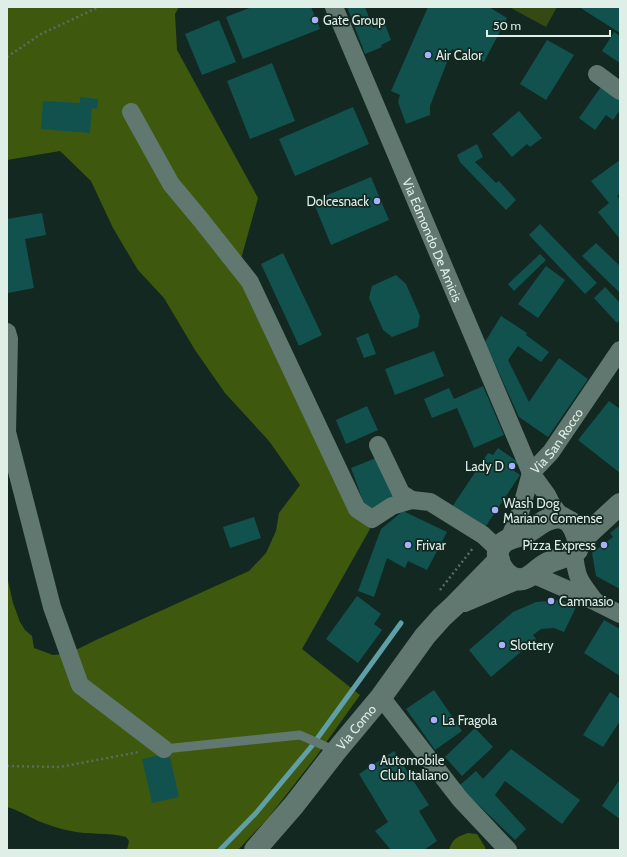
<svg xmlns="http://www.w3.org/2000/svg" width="627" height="857" font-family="Cabin,sans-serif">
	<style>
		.green { fill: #344913 }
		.forest { fill: #3e590e }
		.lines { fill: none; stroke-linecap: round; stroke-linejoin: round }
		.stream { stroke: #5e9fa8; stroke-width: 5 }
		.building { fill: #11524f }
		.path { stroke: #596c65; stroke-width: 2.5; stroke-dasharray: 2 3; stroke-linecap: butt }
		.lane { stroke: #60786f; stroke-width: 9 }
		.street { stroke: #60786f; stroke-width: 18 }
		.secondary { stroke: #60786f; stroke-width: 22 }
		.poi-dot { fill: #a4b2fc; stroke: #132821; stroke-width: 1.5 }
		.labels { text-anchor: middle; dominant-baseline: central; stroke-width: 3.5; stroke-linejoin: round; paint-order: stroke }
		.poi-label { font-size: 13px; fill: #e0eee8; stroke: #132821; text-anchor: start }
		.street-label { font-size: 13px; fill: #e0eee8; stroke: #132821 }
	</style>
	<rect width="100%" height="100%" fill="#132821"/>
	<path class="green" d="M509,7H557L546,27Z"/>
	<path class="forest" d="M7,7H179L175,14L177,50L258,198L239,266L285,352L370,529L302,649L360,695L315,758L268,818L238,850H127L129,841L126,837C108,832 89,835 71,831C60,829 49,825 38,821C28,816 18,810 7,807V576L13,603L20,622L25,630L32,636L34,648L53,655L64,654L80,648L96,640L249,571L266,553L276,531L279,513L300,485L269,441L225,393L195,350L164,298L138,270L113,228L91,181L60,151L7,160Z
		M468,833L477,834L485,847V850H449C452,839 458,836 468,833Z"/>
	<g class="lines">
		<path class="stream" d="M220,850L256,813L311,747L401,623"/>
	</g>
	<path class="building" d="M252,7H311L320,29L243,59L226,17Z
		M347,7H365L373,28L385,24L391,40L381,45L382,47L365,54Z
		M428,7H489L507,18L484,62L452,49L430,106V115L406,124L398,102L400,95L391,91Z
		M579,7H620V33Z
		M219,20L236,62L202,75L185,34Z
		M614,32L620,36V63L602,51Z
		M547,40L574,55L546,100L520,84Z
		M272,63L295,121L250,139L227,81Z
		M603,84L620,97V110L613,120L606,115L595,130L579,118Z
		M80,97L98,99L97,109L92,108L90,133L41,129L43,101L80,103Z
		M353,107L369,144L295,176L279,139Z
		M519,111L542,138L530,147L527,144L512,157L492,134Z
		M477,144L483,157L475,162L496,183L499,181L516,200L506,210L460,162L457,155Z
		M620,160V193L617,196L620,200V239L598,212L609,203L591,181Z
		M371,177L389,220L331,245L313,201Z
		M42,213L46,235L25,239L34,288L8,293L7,219Z
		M540,224L597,283L585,294L529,235Z
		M596,243L620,266V293L582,256Z
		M283,253L322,335L299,346L261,264Z
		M540,254L546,260L514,291L508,284Z
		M546,266L565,280L538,318L518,304Z
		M396,275L406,284L420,316L418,327L392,337L383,330L369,298L372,286Z
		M605,287L620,303V320L617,323L594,298Z
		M501,316L527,333L526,335L549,352L541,362L518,346L508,360L529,402L559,358L588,379L548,437L519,417L485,342Z
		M368,333L376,354L364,358L356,338Z
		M434,351L444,376L395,395L385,369Z
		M483,386L504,435L474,448L457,408L432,418L424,399L449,388L454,399Z
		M609,401L620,409V473L578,440Z
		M367,406L378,430L346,444L336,420Z
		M498,448L518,462L513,470L520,475L484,529L452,507L488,453L493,455Z
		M381,456L397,501L367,512L351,468Z
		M403,511L447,532L427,570L408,561L405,568L387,558L374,597L358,591L381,529Z
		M254,517L261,538L230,548L223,527Z
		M620,525V589L596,576L592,553L613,537L610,533Z
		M357,596L381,614L374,624L382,630L358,663L326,639Z
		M560,600L577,605L564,632L554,628L541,629L533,635L536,639L491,677L469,650L513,612L536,602Z
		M604,620L620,629V676L584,653Z
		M434,690L462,731L435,750L406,709Z
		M610,692L620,699V721L603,747L583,735Z
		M475,728L493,747L462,776L445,757Z
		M511,749L580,800L562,824L505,781L495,795L526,829L515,840L459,786L476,771L483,779Z
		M394,751L429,805L419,811L437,841L424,850H391L375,831L388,822L359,774Z
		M169,753L179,797L152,803L142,759Z
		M620,779V819L602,806Z"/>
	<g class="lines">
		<path class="path" d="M7,57L41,34L99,7
			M440,590L473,548
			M7,766L60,767L139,752"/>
		<path class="lane" d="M164,749L300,735L336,751"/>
		<g class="street">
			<path id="s1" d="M334,7L531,473L547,495L551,503L561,517"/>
			<path d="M597,74L620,91"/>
			<path d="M131,112L171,184L201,220L250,282L357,509L372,519L392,506L412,500"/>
			<path d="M7,332L9,339L7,432L52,607L80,685L164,749"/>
			<path d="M378,445L401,493L412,500L430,502L483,535L498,549"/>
			<path id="s2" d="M509,539L520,513L531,473L551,452L620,350"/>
			<path d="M574,552C576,577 579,581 594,600"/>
			<path d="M532,574L594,601L620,614"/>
			<path d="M381,697L460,799L508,850"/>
		</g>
		<g class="secondary">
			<path d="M561,517C564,519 567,520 570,522C575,529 581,542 577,550C569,557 555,559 546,564C538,568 532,577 523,579C506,583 489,554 503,543C509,537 521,537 528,532C541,524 545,518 561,517Z"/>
			<path d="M579,542L620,504"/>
			<path d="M464,601L516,579"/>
			<path id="s3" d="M255,850L294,805L336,751L381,697L425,636L442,617L455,605L499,560"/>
		</g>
	</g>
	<g class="poi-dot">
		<circle cx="315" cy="20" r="4"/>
		<circle cx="428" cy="55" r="4"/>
		<circle cx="377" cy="201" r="4"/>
		<circle cx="512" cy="466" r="4"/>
		<circle cx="495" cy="510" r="4"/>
		<circle cx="408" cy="545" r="4"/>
		<circle cx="604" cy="545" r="4"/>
		<circle cx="551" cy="601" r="4"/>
		<circle cx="502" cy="645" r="4"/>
		<circle cx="434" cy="720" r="4"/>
		<circle cx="372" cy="767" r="4"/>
	</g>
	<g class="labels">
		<g class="poi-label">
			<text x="323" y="20">Gate Group</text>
			<text x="436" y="55">Air Calor</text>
			<text x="369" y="201" text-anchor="end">Dolcesnack</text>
			<text x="504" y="466" text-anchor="end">Lady D</text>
			<text x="503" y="503">Wash Dog<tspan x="503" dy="15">Mariano Comense</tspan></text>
			<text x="416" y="545">Frivar</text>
			<text x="596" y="545" text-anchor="end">Pizza Express</text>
			<text x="559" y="601">Camnasio</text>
			<text x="510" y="645">Slottery</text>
			<text x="442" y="720">La Fragola</text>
			<text x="380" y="760">Automobile<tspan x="380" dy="15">Club Italiano</tspan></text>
		</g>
		<g class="street-label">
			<text stroke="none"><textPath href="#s1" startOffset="253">Via Edmondo De Amicis</textPath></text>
			<text stroke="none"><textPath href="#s2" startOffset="111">Via San Rocco</textPath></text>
			<text stroke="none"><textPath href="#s3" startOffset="159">Via Como</textPath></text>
		</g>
	</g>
	<rect width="627" height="857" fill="none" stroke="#e0eee8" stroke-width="16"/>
	<path d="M487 30v6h123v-6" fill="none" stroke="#e0eee8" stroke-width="2"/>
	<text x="493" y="30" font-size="12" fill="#e0eee8" stroke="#132821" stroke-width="3" paint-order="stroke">50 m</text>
</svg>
